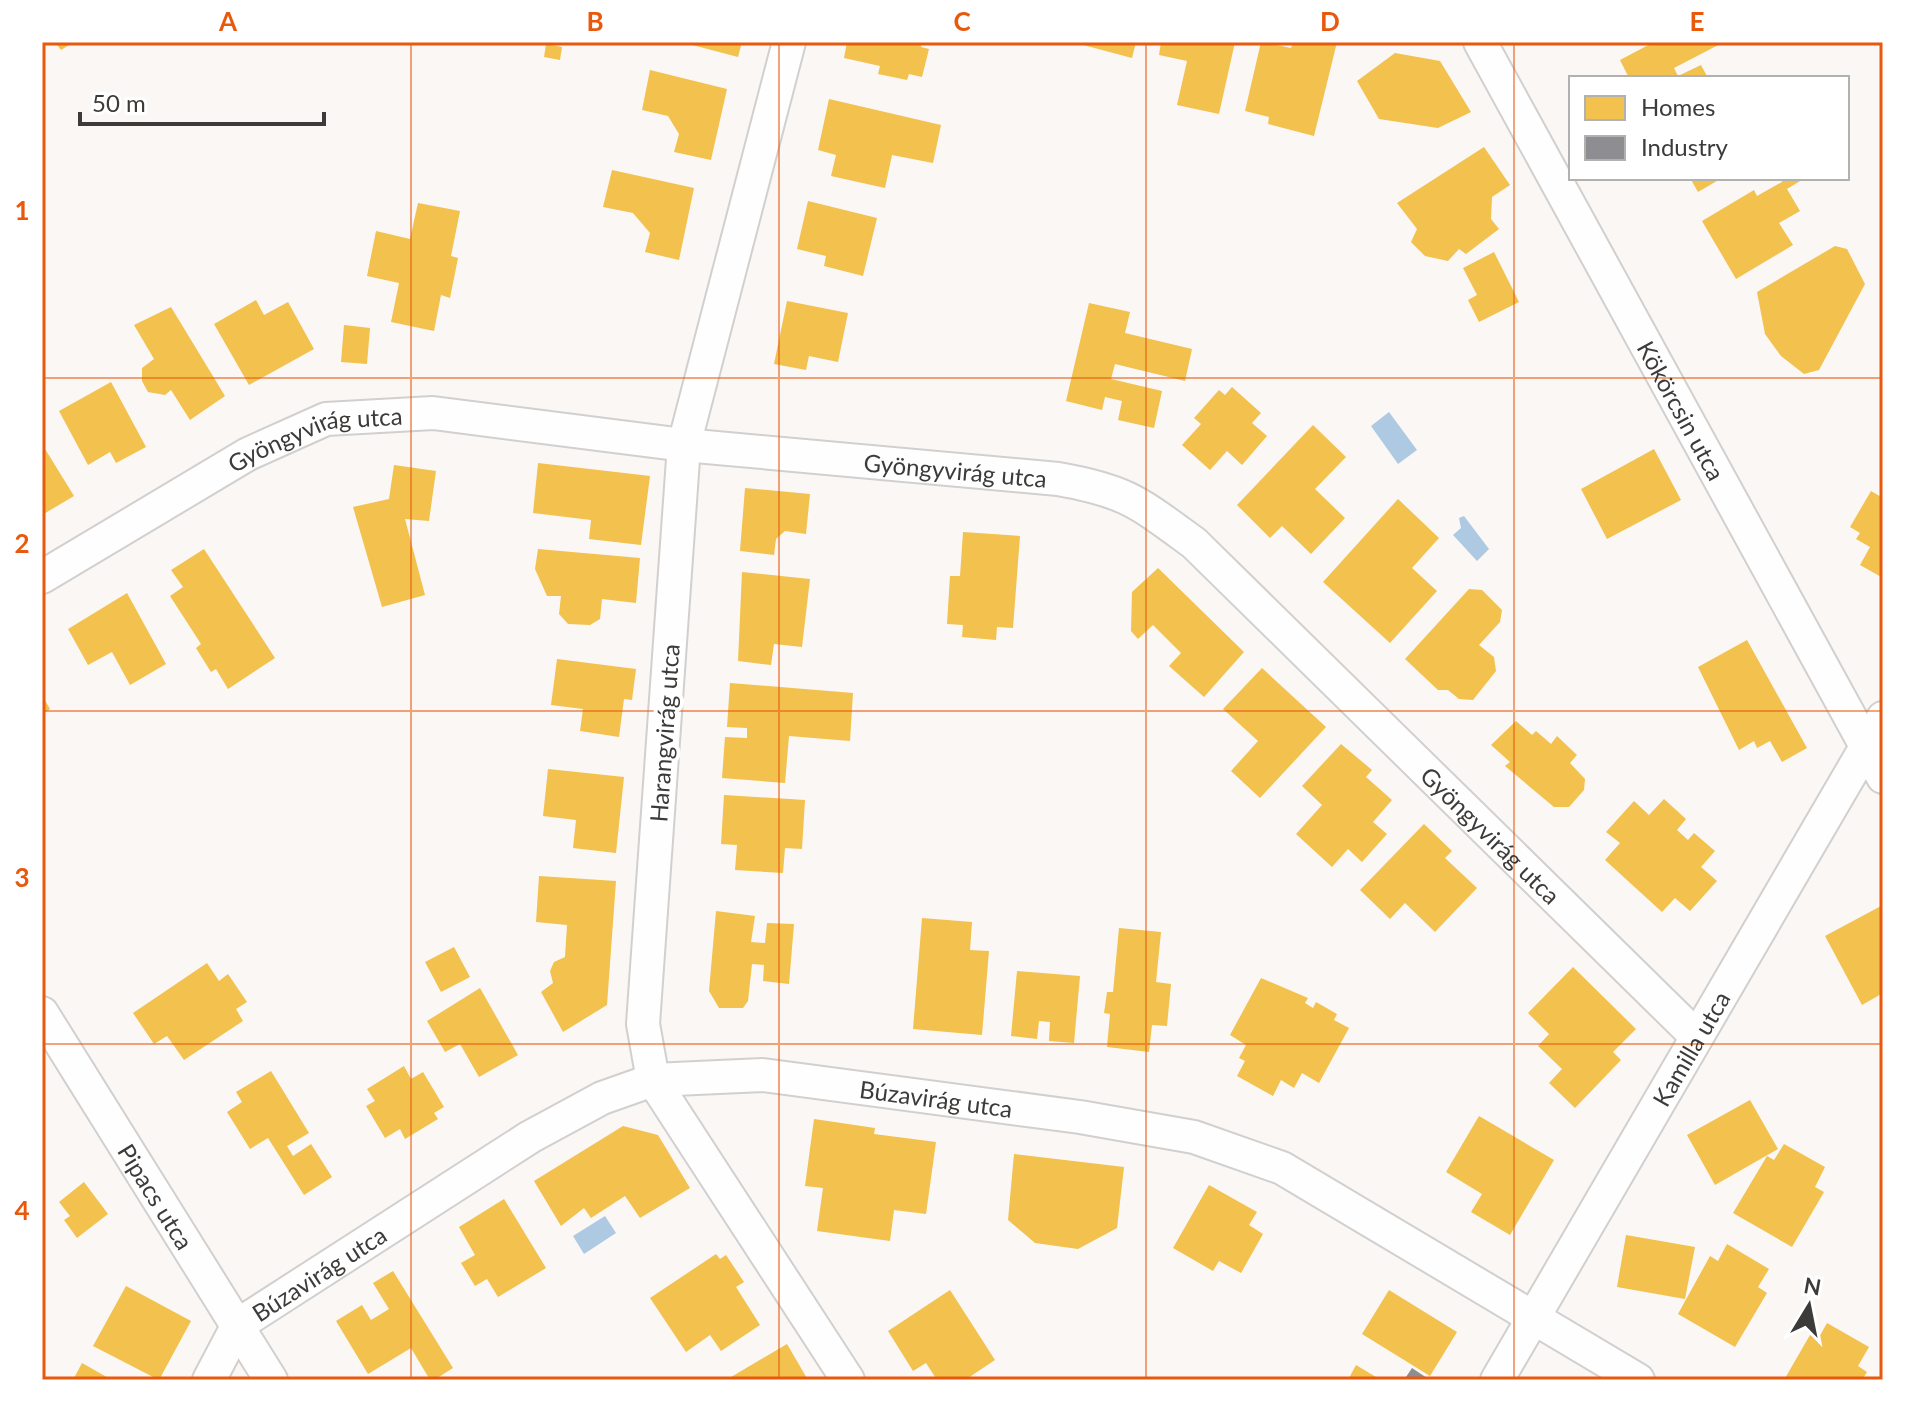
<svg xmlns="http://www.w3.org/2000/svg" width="1925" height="1422" font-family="Lato,sans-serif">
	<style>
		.water { fill: #aec9e2 }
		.homes { fill: #f2c14e }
		.industry { fill: #8d8d92 }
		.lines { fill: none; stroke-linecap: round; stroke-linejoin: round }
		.minor-casing { stroke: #d2d0cf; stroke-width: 36 }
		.minor { stroke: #fefefe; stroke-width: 32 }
		.grid { fill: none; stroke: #e8590c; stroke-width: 2; stroke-opacity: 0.55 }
		.labels { text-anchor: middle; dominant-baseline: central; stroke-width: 8; stroke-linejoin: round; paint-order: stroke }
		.street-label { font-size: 24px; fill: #3d3b3a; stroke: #fff }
		.neatline { fill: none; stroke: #e8590c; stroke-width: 3 }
		.grid-label { font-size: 26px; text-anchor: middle; font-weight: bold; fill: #e8590c }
	</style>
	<rect width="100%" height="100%" fill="#faf7f5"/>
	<path class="water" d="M1389,412L1417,450L1398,464L1371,426Z
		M1464,516L1489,549L1477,561L1453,535L1461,528L1459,518Z
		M605,1216L616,1233L584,1254L573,1236Z"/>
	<path class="homes" d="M55,42H74L61,50Z
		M681,42H742L738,57Z
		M847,42H922L921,47L929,49L922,77L909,74L907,80L878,74L880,66L844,58Z
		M1072,42H1136L1132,58Z
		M1161,42H1235L1219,114L1177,105L1187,61L1159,55Z
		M1261,42L1291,48L1293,42H1337L1314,136L1268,124L1269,117L1245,111Z
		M1654,42H1724L1674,68L1678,76L1701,65L1708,78H1629L1620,60Z
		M546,44L562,47L560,60L544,57Z
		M1395,53L1440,61L1471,112L1438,128L1379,119L1357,81Z
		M650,70L727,89L711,160L674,152L679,134L668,116L642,110Z
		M829,99L941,125L933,163L892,155L885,188L831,176L836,155L818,150Z
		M1484,147L1510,185L1492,197L1491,219L1499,229L1466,254L1459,249L1448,261L1425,256L1411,242L1417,229L1397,203Z
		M612,170L694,188L679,260L645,252L650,233L633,213L603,207Z
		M1690,178H1722L1698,192Z
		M1780,178H1805L1787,189L1800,211L1779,223L1793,245L1736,279L1702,221L1754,190L1757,196L1782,182Z
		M808,201L877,218L863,276L824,266L826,256L797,249Z
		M418,203L460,211L451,256L458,258L450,298L441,295L434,331L391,322L399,283L367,276L376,231L410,239Z
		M1835,246L1847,249L1865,284L1819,370L1804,374L1781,356L1765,334L1757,292Z
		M1494,252L1519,302L1479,322L1468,300L1477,295L1463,268Z
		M256,300L264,315L288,302L314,349L249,385L214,324Z
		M787,301L848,313L838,362L809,356L806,370L774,364Z
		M1089,303L1130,312L1125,333L1192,349L1185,381L1115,364L1111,379L1162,391L1154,428L1118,420L1122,401L1105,397L1102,410L1066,401Z
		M171,307L225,396L190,420L171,390L165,395L148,392L142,381V368L154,359L134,325Z
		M344,325L370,328L367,364L341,362Z
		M111,382L146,447L116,463L110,452L88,465L59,411Z
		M1232,387L1261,413L1252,423L1267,436L1242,465L1227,451L1210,470L1182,445L1201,424L1194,418L1219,390L1225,395Z
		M1313,425L1346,457L1315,489L1345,518L1311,554L1282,526L1270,538L1237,505Z
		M42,444L74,496L42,515Z
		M1654,449L1681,500L1607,539L1581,489Z
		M538,463L650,476L641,545L589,539L591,520L533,513Z
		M394,465L436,471L429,521L405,519L425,595L382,607L353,507L389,499Z
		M745,488L810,494L806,534L785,531L776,539L774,555L740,551Z
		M1871,491L1883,498V578L1860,565L1870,547L1856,539L1860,533L1850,527Z
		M1398,499L1439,538L1412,568L1437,591L1390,643L1323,582Z
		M963,532L1020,536L1013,628L997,627L996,640L962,637L963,625L947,624L950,576H960Z
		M204,549L275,658L228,689L216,669L211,672L196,648L201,644L170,596L183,587L171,570Z
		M538,549L640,558L636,603L602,599L600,619L590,625L568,624L559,614L561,596H547L535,569Z
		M1158,568L1244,652L1204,697L1169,666L1181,653L1153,625L1138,639L1131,631L1132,592Z
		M742,572L810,579L802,647L774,644L771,665L738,661Z
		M1469,589L1482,590L1502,610L1500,622L1479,645L1494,657L1496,671L1473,700L1459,699L1448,690H1438L1405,659Z
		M127,593L166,664L130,685L112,652L88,665L68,629Z
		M1747,640L1807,748L1782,762L1770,741L1757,748L1754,741L1739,750L1698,667Z
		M557,659L636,669L632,700L624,699L619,737L580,731L583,709L551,705Z
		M1262,668L1326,727L1260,798L1231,771L1258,741L1223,709Z
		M730,683L853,693L850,741L789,736L785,783L722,778L725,737L747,738V728L727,727Z
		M42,695L50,709L42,714Z
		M1516,721L1532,735L1536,731L1551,744L1557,736L1577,755L1570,763L1585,779L1584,790L1569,807H1554L1505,766L1510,762L1491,745Z
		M1341,744L1372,770L1366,777L1392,800L1373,822L1387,834L1362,862L1348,849L1332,867L1296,834L1322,805L1302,786Z
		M548,769L624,777L616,853L573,848L576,820L543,816Z
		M724,795L805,800L802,849L785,848L783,873L735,870L737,845L721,844Z
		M1664,799L1686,819L1677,830L1688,840L1694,833L1715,851L1701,867L1717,881L1690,911L1675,898L1662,912L1605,860L1620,843L1606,832L1634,801L1649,815Z
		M1424,824L1452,851L1445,858L1477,888L1435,932L1405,903L1390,919L1360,890Z
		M539,876L616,881L607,1005L563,1032L541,992L553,983L550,971L554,962L565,957L567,925L536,922Z
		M1881,906L1883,993L1862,1005L1825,936Z
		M716,911L755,916L751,942L765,943L767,923L794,924L789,984L763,981L764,965L752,964L748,1001L743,1008H719L709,991Z
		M922,918L972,922L970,950L989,951L982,1035L913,1029Z
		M1119,928L1161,932L1156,982L1171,984L1167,1026L1152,1025L1149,1052L1107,1047L1110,1014L1104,1013L1107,992H1113Z
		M454,947L470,977L441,992L425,962Z
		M207,963L219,981L228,974L247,1002L236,1009L243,1021L184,1060L167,1036L154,1044L133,1013Z
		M1573,967L1636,1029L1613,1052L1621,1060L1575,1108L1549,1083L1562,1069L1538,1046L1549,1034L1528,1013Z
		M1017,971L1080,976L1074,1043L1049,1041L1050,1022L1039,1021L1037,1039L1011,1036Z
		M1261,978L1308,998L1305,1003L1313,1008L1316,1002L1337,1014L1334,1020L1349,1028L1319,1083L1302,1073L1294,1088L1281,1080L1273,1096L1237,1076L1245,1061L1239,1058L1246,1045L1230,1035Z
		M480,988L518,1055L479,1077L460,1044L445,1052L427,1021Z
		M404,1066L411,1079L423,1072L444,1107L434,1113L438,1119L405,1139L400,1129L385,1138L366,1106L375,1101L367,1089Z
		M271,1071L309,1133L287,1146L293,1156L311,1144L332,1177L304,1195L268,1138L250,1149L227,1112L242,1102L236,1092Z
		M1750,1100L1778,1149L1715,1185L1687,1135Z
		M1479,1116L1554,1160L1510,1235L1471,1212L1482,1194L1446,1172Z
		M814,1119L875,1128L874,1134L936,1142L926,1214L894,1210L890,1241L817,1231L823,1188L805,1186Z
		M623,1126L658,1135L690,1188L640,1218L625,1196L591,1218L584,1208L561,1226L534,1181Z
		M1784,1144L1825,1167L1815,1187L1824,1192L1792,1247L1733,1213L1767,1156L1774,1160Z
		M1014,1154L1124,1167L1117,1228L1078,1249L1035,1243L1008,1220Z
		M84,1182L108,1214L77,1238L64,1220L70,1216L59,1202Z
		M1209,1185L1257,1212L1249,1225L1263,1234L1241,1273L1219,1261L1213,1271L1173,1248Z
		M504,1199L546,1268L498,1297L487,1279L475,1286L461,1263L475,1255L459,1227Z
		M1626,1235L1695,1247L1685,1299L1617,1287Z
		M1727,1244L1769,1269L1758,1287L1767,1293L1735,1347L1678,1314L1710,1256L1718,1261Z
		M716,1254L720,1259L726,1255L744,1282L736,1287L760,1325L721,1351L710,1335L686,1352L650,1298Z
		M393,1271L453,1368L434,1380H430L411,1348L368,1374L336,1321L362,1305L371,1320L389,1309L373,1283Z
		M126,1286L191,1321L159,1380L93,1346Z
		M950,1290L995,1360L965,1380H937L926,1363L913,1371L888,1331Z
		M1389,1290L1457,1332L1430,1376L1362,1334Z
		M1827,1323L1869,1347L1858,1366L1867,1372L1862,1380H1784L1810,1335L1818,1339Z
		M787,1344L808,1380H726Z
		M82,1363L112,1380H73Z
		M1356,1365L1381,1380H1348Z"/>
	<path class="industry" d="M1412,1368L1430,1380H1404Z"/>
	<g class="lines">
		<g class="minor-casing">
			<g id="minor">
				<path d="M789,42L684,445L643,1024L653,1080L848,1380"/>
				<path id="s1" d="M1480,42L1883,777"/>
				<path id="s2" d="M42,577L248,454L326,419L433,413L684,445L1058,479C1127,491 1139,503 1194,543L1695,1035"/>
				<path id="s3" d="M42,1013L271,1380"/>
				<path id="s4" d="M238,1325L530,1137L602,1098L653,1080L763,1075L1080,1117L1194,1137L1282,1168L1638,1380"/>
				<path d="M209,1380L238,1325"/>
				<path id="s5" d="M1497,1380L1883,718"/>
			</g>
		</g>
		<use href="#minor" class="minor"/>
	</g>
	<path class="grid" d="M411,42V1380M779,42V1380M1146,42V1380M1514,42V1380M42,378H1883M42,711H1883M42,1044H1883"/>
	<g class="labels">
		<g class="street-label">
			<text stroke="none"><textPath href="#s1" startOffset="420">Kökörcsin utca</textPath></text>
			<text stroke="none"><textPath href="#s2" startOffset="310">Gyöngyvirág utca</textPath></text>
			<text stroke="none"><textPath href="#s2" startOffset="958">Gyöngyvirág utca</textPath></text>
			<text transform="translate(664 733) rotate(-86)">Harangvirág utca</text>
			<text stroke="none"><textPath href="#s2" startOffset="1630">Gyöngyvirág utca</textPath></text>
			<text stroke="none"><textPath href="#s5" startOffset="384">Kamilla utca</textPath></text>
			<text stroke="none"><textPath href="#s4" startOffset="768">Búzavirág utca</textPath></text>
			<text stroke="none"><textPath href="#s3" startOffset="216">Pipacs utca</textPath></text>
			<text stroke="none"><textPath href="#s4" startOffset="96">Búzavirág utca</textPath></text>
		</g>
	</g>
	<rect width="1925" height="1422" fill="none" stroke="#ffffff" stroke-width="88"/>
	<rect x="1569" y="76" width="280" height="104" fill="#ffffff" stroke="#b1b1b0" stroke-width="2"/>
	<rect x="1585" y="96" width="40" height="24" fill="#f2c14e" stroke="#b1b1b0" stroke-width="2"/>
	<text x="1641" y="116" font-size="24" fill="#3d3b3a">Homes</text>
	<rect x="1585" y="136" width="40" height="24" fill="#8d8d92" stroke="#b1b1b0" stroke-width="2"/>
	<text x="1641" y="156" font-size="24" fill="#3d3b3a">Industry</text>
	<g transform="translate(1809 1306) rotate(10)" stroke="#ffffff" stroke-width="6" paint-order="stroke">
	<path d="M0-6L14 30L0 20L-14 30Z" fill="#3d3b3a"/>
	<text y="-12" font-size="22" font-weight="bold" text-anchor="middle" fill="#3d3b3a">N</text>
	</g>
	<path d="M80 112v12h244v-12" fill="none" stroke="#3d3b3a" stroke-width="4"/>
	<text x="92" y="112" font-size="24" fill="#3d3b3a" stroke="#ffffff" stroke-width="6" paint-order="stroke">50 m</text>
	<rect x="44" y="44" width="1837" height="1334" class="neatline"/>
	<g class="grid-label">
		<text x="228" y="31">A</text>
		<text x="595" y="31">B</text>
		<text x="962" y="31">C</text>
		<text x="1330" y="31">D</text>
		<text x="1697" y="31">E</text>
		<text x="22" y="220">1</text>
		<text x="22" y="553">2</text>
		<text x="22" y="887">3</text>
		<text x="22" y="1220">4</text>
	</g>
</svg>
